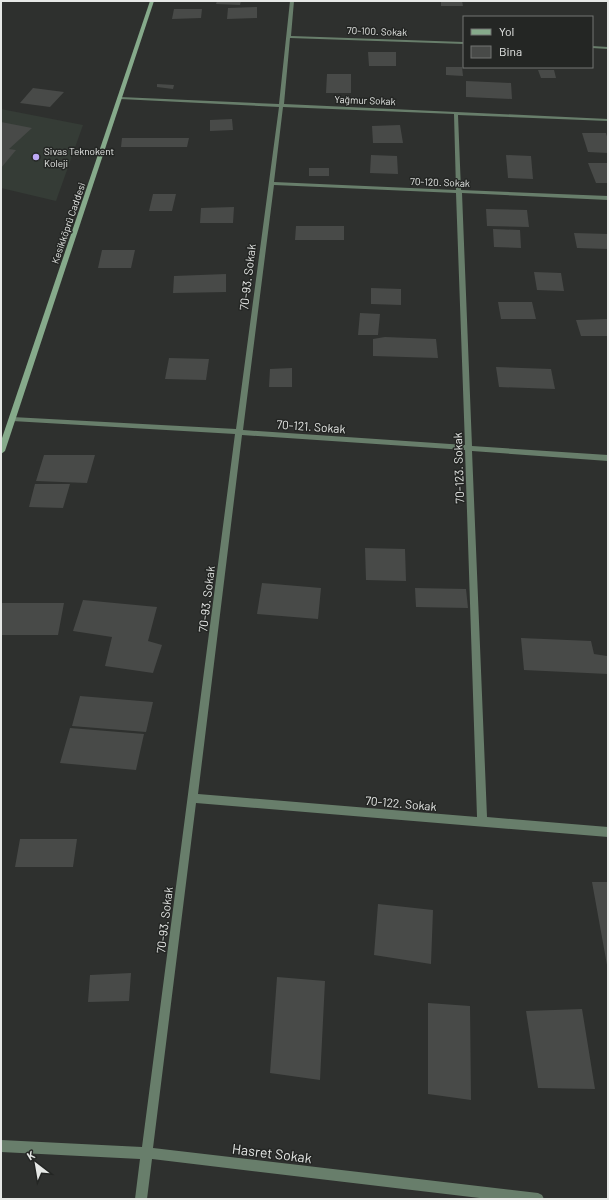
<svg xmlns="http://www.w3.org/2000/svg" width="609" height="1200" font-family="Barlow,sans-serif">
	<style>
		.built { fill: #353c36 }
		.building { fill: #484a48 }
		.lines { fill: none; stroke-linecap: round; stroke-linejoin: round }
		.street { fill: #687e6b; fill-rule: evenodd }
		.secondary { fill: #86aa8b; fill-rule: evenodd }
		.poi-dot { fill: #bda9f5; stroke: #242624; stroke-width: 1.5 }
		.labels { text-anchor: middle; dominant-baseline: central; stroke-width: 3; stroke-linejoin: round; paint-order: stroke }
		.far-street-label { font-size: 10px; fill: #e6e8e6; stroke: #242624 }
		.far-poi-label { font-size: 10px; fill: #e6e8e6; stroke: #242624; text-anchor: start }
		.street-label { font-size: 12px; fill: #e6e8e6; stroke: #242624 }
		.near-street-label { font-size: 14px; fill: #e6e8e6; stroke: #242624 }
	</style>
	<rect width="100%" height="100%" fill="#2e302e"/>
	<path class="built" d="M1,109L83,125L56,201L1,188Z"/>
	<path class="building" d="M217,1H241L240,5L216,4Z
		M441,1H462L463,6H441Z
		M257,7V18L227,19L228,8Z
		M174,9H202L201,18L172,19Z
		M368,52H396V66H369Z
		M446,67H462L463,76L446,75Z
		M538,70H554L556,78H541Z
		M327,74H351V93H326Z
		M466,81L511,83L512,99L466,97Z
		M157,84L174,85L173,89L157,87Z
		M33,88L64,92L50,107L20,103Z
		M232,119L233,130L210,131V120Z
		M1,122L32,128L9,149L16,150L1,168Z
		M400,125L403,143H373L372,126Z
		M582,133H606L608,140V153L588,152Z
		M122,138H189L187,147H121Z
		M371,155L397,156L398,174L370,173Z
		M506,155L531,156L533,179L508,178Z
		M588,163H608V183H596Z
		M309,168H329V176H309Z
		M153,194H176L172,211H149Z
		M234,207L233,223H200L201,208Z
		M486,209L527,210L529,227L487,226Z
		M296,226H344V240H295Z
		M493,229L520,230L521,248L494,247Z
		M574,233L608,234V249L577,248Z
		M102,250H135L131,268H98Z
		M534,272L561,273L564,291L537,290Z
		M226,274V292L173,293L174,276Z
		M371,288L401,289V305L371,304Z
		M498,302H532L536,319H501Z
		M360,313L380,314L378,335H358Z
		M607,319L608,336H581L576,320Z
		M385,337L436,339L438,358L373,356V339Z
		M169,358L209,359L206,380L165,379Z
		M496,367L551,369L555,389L499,387Z
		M292,368V387H269L270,369Z
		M44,455H95L87,483L36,481Z
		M35,484H70L63,508L29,507Z
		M365,548L405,549L406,581L366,580Z
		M262,583L321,588L318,619L257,614Z
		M415,588L466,589L468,608L416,607Z
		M83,600L157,607L148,641L162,645L153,673L105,666L112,637L73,631Z
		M1,603H64L58,635H1Z
		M521,638L591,641L594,654L607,656L608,674L524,670Z
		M80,696L153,702L146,732L72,726Z
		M70,728L144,734L136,770L60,763Z
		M20,839H77L73,867H15Z
		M592,882H608V965H607Z
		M378,904L433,910L431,964L374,955Z
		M131,973L129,1001L88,1002L90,975Z
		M277,977L325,981L320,1080L270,1073Z
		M428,1003L470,1006L471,1100L428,1094Z
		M582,1009L595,1089L538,1088L526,1011Z"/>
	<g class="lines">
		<path class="street" d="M290,1H294L291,36L464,42V44L290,38L284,104L608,119V121L458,115L461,190L608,196V200L462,193L472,446L608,455V461L472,451L487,817L608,827V837L196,803L153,1148L538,1193L542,1195L544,1199H488L152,1159L147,1199H135L140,1159L1,1152V1140L142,1147L235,434L12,421L9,419L12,417L236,429L279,107L120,99L118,98L120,97L279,104ZM283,107L454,114L456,190L274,182ZM274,185L456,193L465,445L243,430ZM242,435L465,450L477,817L198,794Z
			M592,46L608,47V49L592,48Z"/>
		<path class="secondary" d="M150,1H154L5,451L1,454V441Z"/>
	</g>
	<circle class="poi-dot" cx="36" cy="157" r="4"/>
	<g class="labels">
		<g class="far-street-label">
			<text transform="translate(377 31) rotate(2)">70-100. Sokak</text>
			<text transform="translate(365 100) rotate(2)">Yağmur Sokak</text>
			<text transform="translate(440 182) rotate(2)">70-120. Sokak</text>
			<text transform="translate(68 223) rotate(-71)">Kesikköprü Caddesi</text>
		</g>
		<g class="far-poi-label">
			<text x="44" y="151">Sivas Teknokent<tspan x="44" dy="12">Koleji</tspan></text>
		</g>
		<g class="street-label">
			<text transform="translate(247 277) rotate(-83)">70-93. Sokak</text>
			<text transform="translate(311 426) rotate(4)">70-121. Sokak</text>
			<text transform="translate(458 468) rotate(-92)">70-123. Sokak</text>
			<text transform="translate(206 599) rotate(-83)">70-93. Sokak</text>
			<text transform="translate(401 803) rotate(5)">70-122. Sokak</text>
			<text transform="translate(164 920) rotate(-83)">70-93. Sokak</text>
		</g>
		<g class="near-street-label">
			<text transform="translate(272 1153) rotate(7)">Hasret Sokak</text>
		</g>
	</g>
	<rect width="609" height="1200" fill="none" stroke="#e6e8e6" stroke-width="4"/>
	<rect x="463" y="16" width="130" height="52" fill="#242624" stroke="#727472"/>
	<rect x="471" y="29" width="20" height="6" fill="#86aa8b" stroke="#727472"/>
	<text x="499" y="36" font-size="12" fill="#e6e8e6">Yol</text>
	<rect x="471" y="46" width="20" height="12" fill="#484a48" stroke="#727472"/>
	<text x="499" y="56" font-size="12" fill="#e6e8e6">Bina</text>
	<g transform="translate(36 1164) rotate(329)" stroke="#242624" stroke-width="3" paint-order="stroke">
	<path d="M0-3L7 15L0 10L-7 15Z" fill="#e6e8e6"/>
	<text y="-6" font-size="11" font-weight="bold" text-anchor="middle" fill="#e6e8e6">K</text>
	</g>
</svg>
